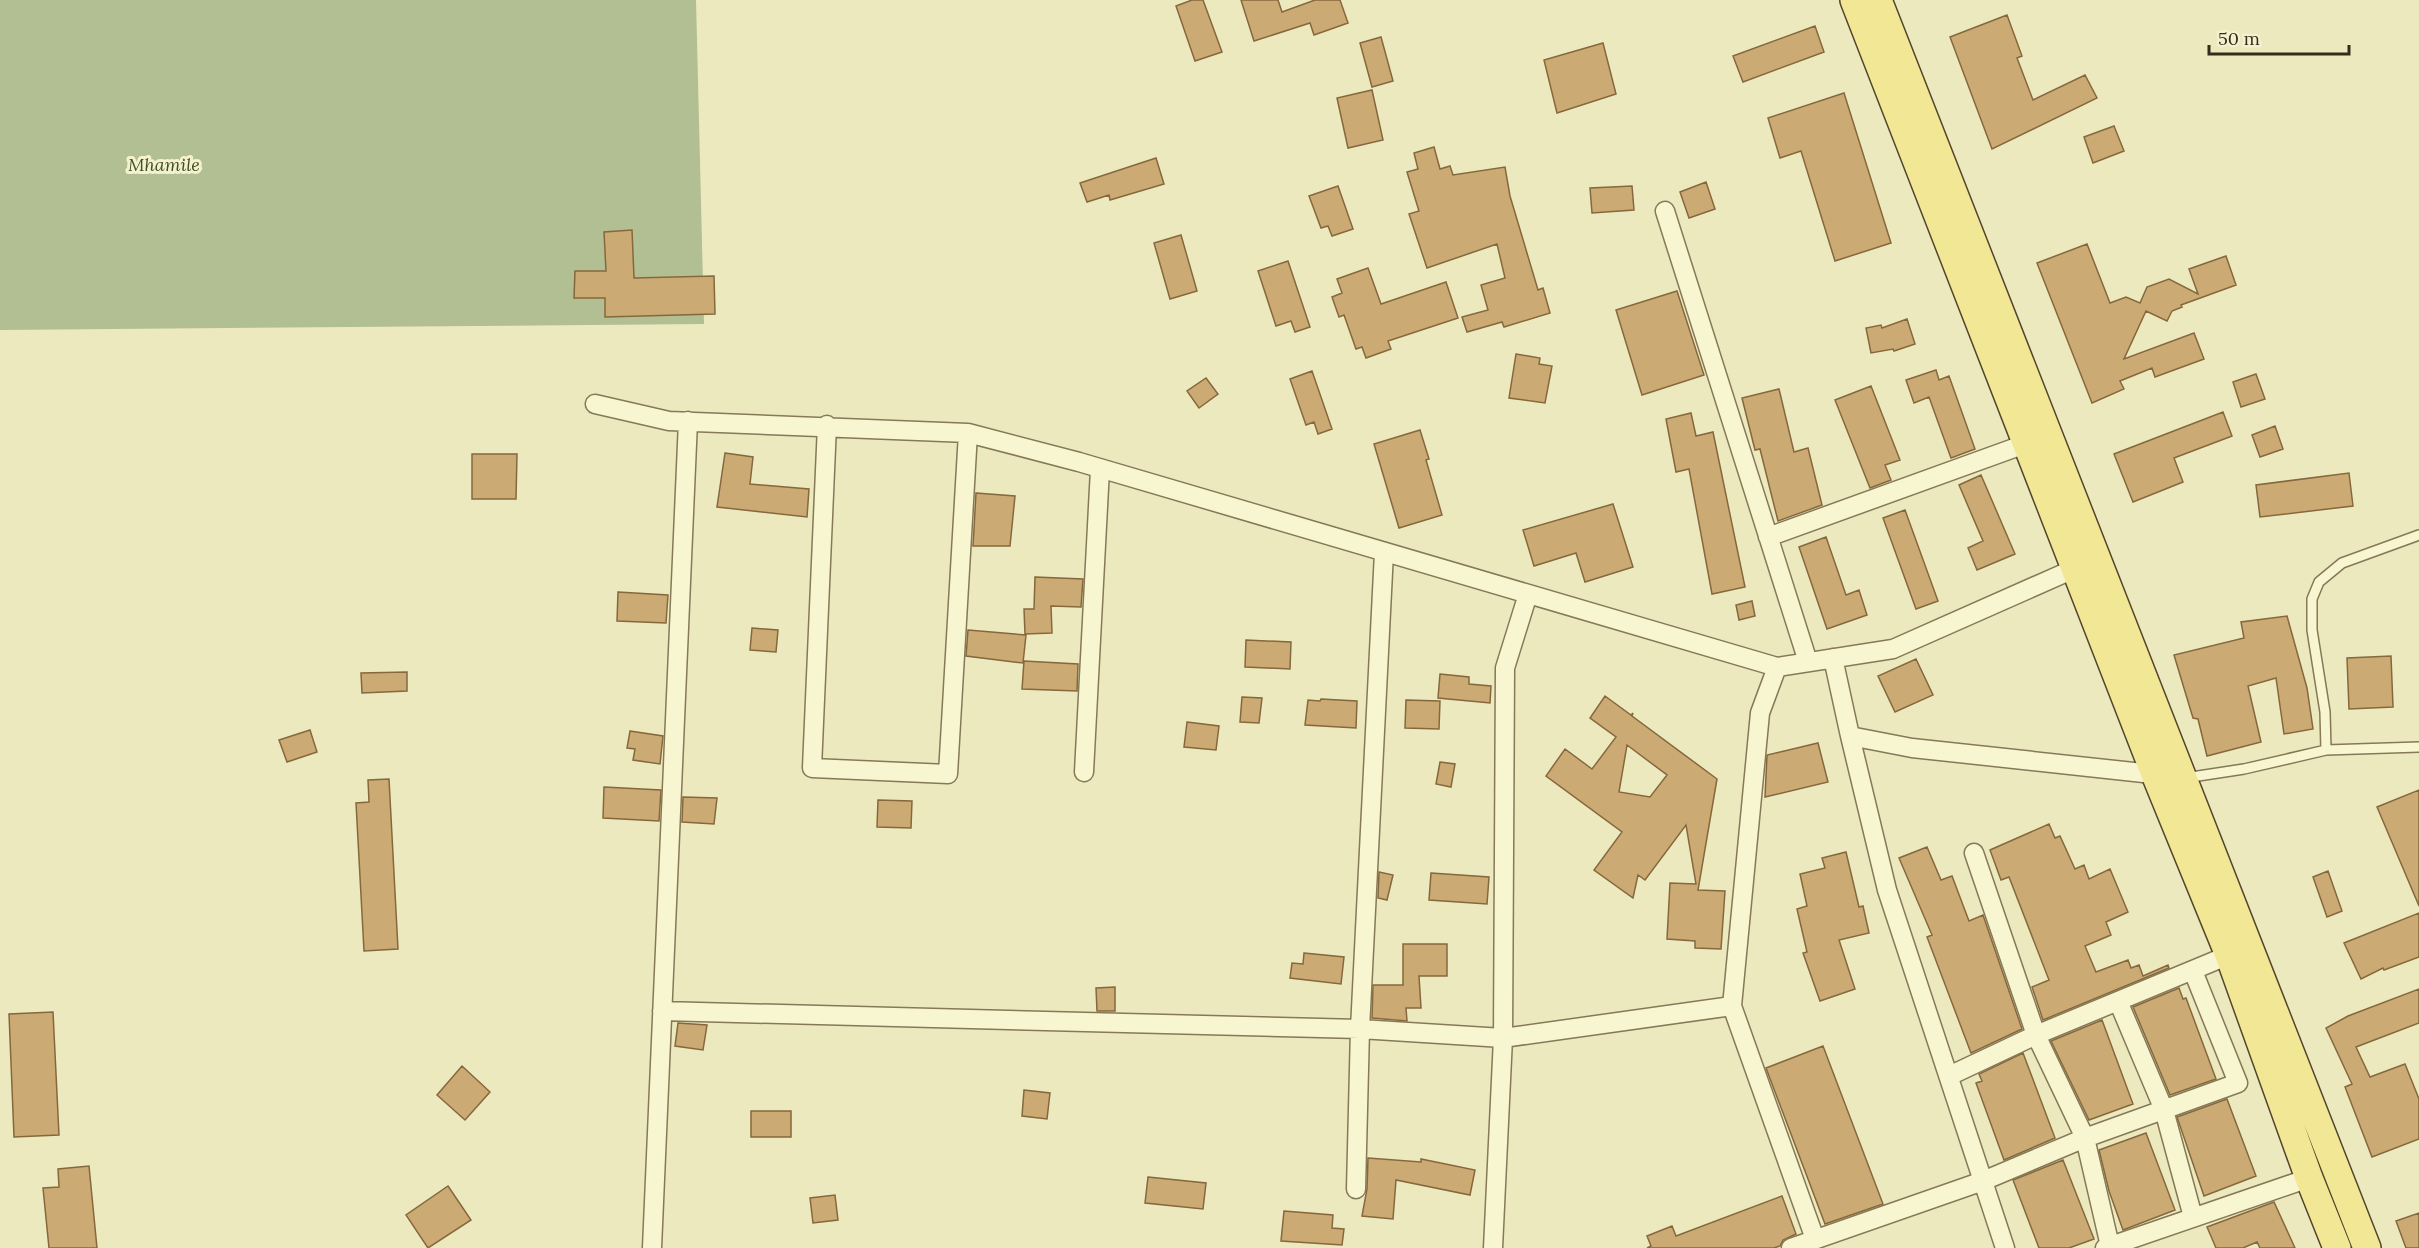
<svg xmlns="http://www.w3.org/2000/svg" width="2419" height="1248" font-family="Lora,serif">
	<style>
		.cemetery { fill: #b1bf92 }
		.building { fill: #ccaa74; stroke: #85683d; stroke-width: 1.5; fill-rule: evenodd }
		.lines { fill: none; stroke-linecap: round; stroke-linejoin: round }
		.lane-casing { stroke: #857957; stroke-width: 12 }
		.street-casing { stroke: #857957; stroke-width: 21 }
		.primary-casing { stroke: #53462c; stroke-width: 30 }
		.lane { stroke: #f8f5d1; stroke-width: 9 }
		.street { stroke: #f8f5d1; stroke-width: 18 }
		.primary { stroke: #f2e795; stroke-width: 27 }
		.labels { text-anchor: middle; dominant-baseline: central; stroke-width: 6; stroke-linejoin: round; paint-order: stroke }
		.park-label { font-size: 18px; font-style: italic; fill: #3c5122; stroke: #f5f1ce }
	</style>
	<rect width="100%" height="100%" fill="#ede9be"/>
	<path class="cemetery" d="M0,0H696L704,324L0,330Z"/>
	<path class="building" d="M1192,0H1203L1222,52L1195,61L1176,6Z
		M1241,0H1278L1282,12L1315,0H1340L1348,23L1314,35L1310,23L1254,41Z
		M2007,15L2022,56L2017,58L2033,100L2085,75L2097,98L1992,149L1950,37Z
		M1815,26L1824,52L1743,82L1733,56Z
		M1381,37L1393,81L1372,87L1360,43Z
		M1603,43L1616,94L1557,113L1544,60Z
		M1372,90L1383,140L1348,148L1337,98Z
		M1844,93L1891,243L1835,261L1801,151L1780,158L1768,118Z
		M2114,126L2124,151L2093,163L2084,137Z
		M1434,147L1440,169L1450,166L1453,175L1505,167L1510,196L1538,290L1543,288L1550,313L1504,327L1502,322L1467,332L1462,317L1488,310L1481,285L1505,278L1497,244L1427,268L1409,214L1419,211L1407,172L1418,169L1414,153Z
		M1156,158L1164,184L1110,200L1109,195L1087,202L1080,183Z
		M1706,182L1715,209L1689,218L1680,192Z
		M1338,186L1353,229L1332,236L1328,226L1321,228L1309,196Z
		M1632,186L1634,210L1592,213L1590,188Z
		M632,230L634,278L714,276L715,314L605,317V298H574L575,271H606L604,232Z
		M1181,235L1197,291L1170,299L1154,243Z
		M2087,244L2110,303L2126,297L2140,303L2147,287L2169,279L2198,294L2189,269L2226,256L2236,285L2181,305L2182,307L2172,311L2167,321L2146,311L2124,359L2194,333L2204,359L2155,377L2152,368L2120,381L2124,389L2092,403L2037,263Z
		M1288,261L1310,327L1295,332L1291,321L1276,326L1258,271Z
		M1368,268L1381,304L1446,282L1458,318L1388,341L1391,349L1366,358L1362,347L1356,349L1344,315L1339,317L1332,297L1342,293L1337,279Z
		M1677,291L1704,375L1642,395L1616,310Z
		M1907,319L1915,344L1894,351L1893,349L1871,353L1866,328L1881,325L1882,328Z
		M1516,354L1540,358L1539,364L1552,366L1545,403L1509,398Z
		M1936,370L1939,380L1949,376L1975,449L1951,458L1929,397L1914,403L1906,380Z
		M1312,371L1332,429L1318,434L1314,422L1306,425L1290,379Z
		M2256,374L2265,399L2241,407L2233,382Z
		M1206,378L1218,394L1199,408L1187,391Z
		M1871,386L1900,460L1885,465L1891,480L1870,488L1835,400Z
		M1779,389L1794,452L1808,448L1822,505L1778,521L1760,449L1755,450L1742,398Z
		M2223,412L2232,436L2174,458L2183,482L2133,502L2114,454Z
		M1691,413L1696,436L1713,432L1745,587L1712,594L1689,469L1676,472L1666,419Z
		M2275,426L2283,449L2260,457L2252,435Z
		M1420,430L1429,459L1426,460L1442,515L1399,528L1374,444Z
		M725,453L753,457L750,484L809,489L807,517L717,507Z
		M472,454H517L516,499H472Z
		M2349,473L2353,506L2260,517L2256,485Z
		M1981,475L2015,554L1977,570L1968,548L1983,541L1959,485Z
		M976,493L1015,496L1010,546H973Z
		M1613,504L1633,567L1585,582L1576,553L1534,566L1523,530Z
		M1905,510L1938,601L1916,609L1883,518Z
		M1826,537L1846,595L1859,590L1867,615L1827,629L1799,547Z
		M1035,577L1083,579L1081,607L1051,606L1052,633L1025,634L1024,609H1034Z
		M618,592L668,595L666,623L617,621Z
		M1752,601L1755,616L1739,620L1736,605Z
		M2287,616L2307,688L2313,729L2284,734L2276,678L2248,686L2261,742L2207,756L2198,719L2193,718L2174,655L2244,638L2241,622Z
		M752,628L778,630L776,652L750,650Z
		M968,630L1026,635L1023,663L966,656Z
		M1246,640L1291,642L1290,669L1245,667Z
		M2391,656L2393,707L2349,709L2347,658Z
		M1916,659L1933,695L1895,712L1878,676Z
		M1024,661L1078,664L1077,691L1022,689Z
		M407,672V691L362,693L361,673Z
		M1440,674L1469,677V684L1491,686L1490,703L1438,698Z
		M1605,696L1631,715L1633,713L1632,716L1717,779L1698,890L1725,891L1721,949L1695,948V941L1667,939L1670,883L1696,884L1686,825L1645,880L1638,875L1633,898L1594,870L1622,832L1546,776L1565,749L1592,769L1616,737L1590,718ZM1627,745L1667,775L1650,797L1619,792Z
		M1242,697L1262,698L1259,723L1240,722Z
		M1321,699L1357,701L1356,728L1305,725L1308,700L1320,701Z
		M1406,700L1440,701L1439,729L1405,728Z
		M1187,722L1219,726L1216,750L1184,747Z
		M310,730L317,752L287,762L279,740Z
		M630,731L663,736L660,764L633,760L635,749L627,748Z
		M1818,743L1828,782L1765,797L1767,755Z
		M1440,762L1455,764L1451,787L1436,784Z
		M389,779L398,949L364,951L356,803L369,802L368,780Z
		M604,787L661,790L659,821L603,818Z
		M2419,790V906L2377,807Z
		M683,797L717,798L714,824L682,822Z
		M878,800L912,801L911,828L877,827Z
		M2049,824L2055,838L2060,836L2075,869L2084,865L2089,879L2110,869L2128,912L2106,922L2111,935L2085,946L2096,972L2128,960L2131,968L2139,965L2143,976L2168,965L2169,968L2043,1020L2032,987L2049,980L2009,877L2001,880L1990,850Z
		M1927,847L1941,880L1952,876L1969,921L1983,915L2022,1029L1971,1053L1927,937L1932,935L1899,858Z
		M1846,852L1859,907L1863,906L1869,933L1839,940L1855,989L1820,1001L1803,953L1807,952L1797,909L1807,906L1800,874L1825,868L1822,858Z
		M2328,871L2342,911L2327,917L2313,877Z
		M1379,872L1393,875L1387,900L1378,898Z
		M1431,873L1489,877L1487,904L1429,900Z
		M2419,913V957L2384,970L2383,968L2361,979L2344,943Z
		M1403,944H1447V976H1419L1421,1008H1406L1407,1021L1372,1018L1373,985H1403Z
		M1304,953L1344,957L1341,984L1290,978L1292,963L1303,964Z
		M1115,987V1011H1097L1096,988Z
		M2179,988L2183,999L2186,998L2216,1079L2170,1095L2133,1007Z
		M2419,989V1023L2356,1047L2370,1077L2405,1064L2419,1099V1139L2372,1157L2345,1087L2352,1084L2326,1028L2348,1016Z
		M53,1012L59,1135L14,1137L9,1014Z
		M2102,1020L2133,1104L2089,1120L2051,1041Z
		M678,1023L707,1025L703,1050L675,1046Z
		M1823,1046L1883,1204L1825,1224L1766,1068Z
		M2023,1053L2055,1138L2004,1160L1976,1083L1982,1081L1979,1074Z
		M462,1066L490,1092L465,1120L437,1095Z
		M1024,1090L1050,1093L1047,1119L1022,1116Z
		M2227,1099L2256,1176L2204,1196L2177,1117Z
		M751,1111H791V1137H751Z
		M2146,1133L2175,1210L2123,1230L2109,1191L2099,1150Z
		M1368,1158L1421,1162V1159L1475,1170L1470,1195L1396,1180L1393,1219L1362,1216L1367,1189Z
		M2063,1160L2094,1239L2069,1248H2039L2013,1180Z
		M89,1166L97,1248H49L43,1188L59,1187L58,1169Z
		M1148,1177L1206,1183L1203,1209L1145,1203Z
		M448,1186L471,1220L428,1248L406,1215Z
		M835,1195L838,1220L813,1223L810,1198Z
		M1782,1196L1796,1234L1783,1240L1780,1246L1774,1248H1647L1651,1246L1647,1236L1672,1226L1676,1236Z
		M2274,1202L2295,1248H2260L2257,1242L2243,1248H2216L2207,1227Z
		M1284,1211L1333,1215L1332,1228L1344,1229L1342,1245L1281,1241Z
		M2419,1213V1248H2406L2396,1221Z"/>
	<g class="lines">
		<g class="lane-casing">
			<path id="lane" d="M2326,750L2419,747
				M2185,778L2244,769L2326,750L2325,712L2312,630V599L2319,582L2342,563L2419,535"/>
		</g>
		<g class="street-casing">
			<path id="street" d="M1665,211L1808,662
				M595,404L669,421L968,433L1079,462L1777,667L1893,649L2076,568
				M827,425L812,768L948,774L968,433
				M1768,537L2028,443
				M1833,658L1850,736L1912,748L2162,775
				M1850,736L1887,890L2005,1248
				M1084,772L1100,469
				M1974,853L2036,1035L2085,1138L2110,1246
				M2118,1001L2164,1110L2193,1217
				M1732,1006L1760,713L1777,667
				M662,1011L1360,1029L1503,1038L1732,1006L1815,1239
				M1949,1076L2036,1035L2229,955
				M1356,1189L1360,1029L1384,552
				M652,1248L688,421
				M1493,1248L1503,1038L1505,668L1528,594
				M1791,1248L1983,1181L2085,1138L2238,1083L2193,971
				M2105,1248L2309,1178"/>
		</g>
		<g class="primary-casing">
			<path id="primary" d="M1854,0L2155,774L2229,955L2309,1178L2337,1248
				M1878,0L2367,1248"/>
		</g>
		<use href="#lane" class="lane"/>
		<use href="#street" class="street"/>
		<use href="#primary" class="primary"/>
	</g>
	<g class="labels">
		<g class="park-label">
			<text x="164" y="164">Mhamile</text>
		</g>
	</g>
	<path d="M2209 45v9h140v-9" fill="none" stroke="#352d1c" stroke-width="3"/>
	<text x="2218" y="45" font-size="18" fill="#352d1c" stroke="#f5f1ce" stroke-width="4.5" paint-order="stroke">50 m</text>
</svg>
